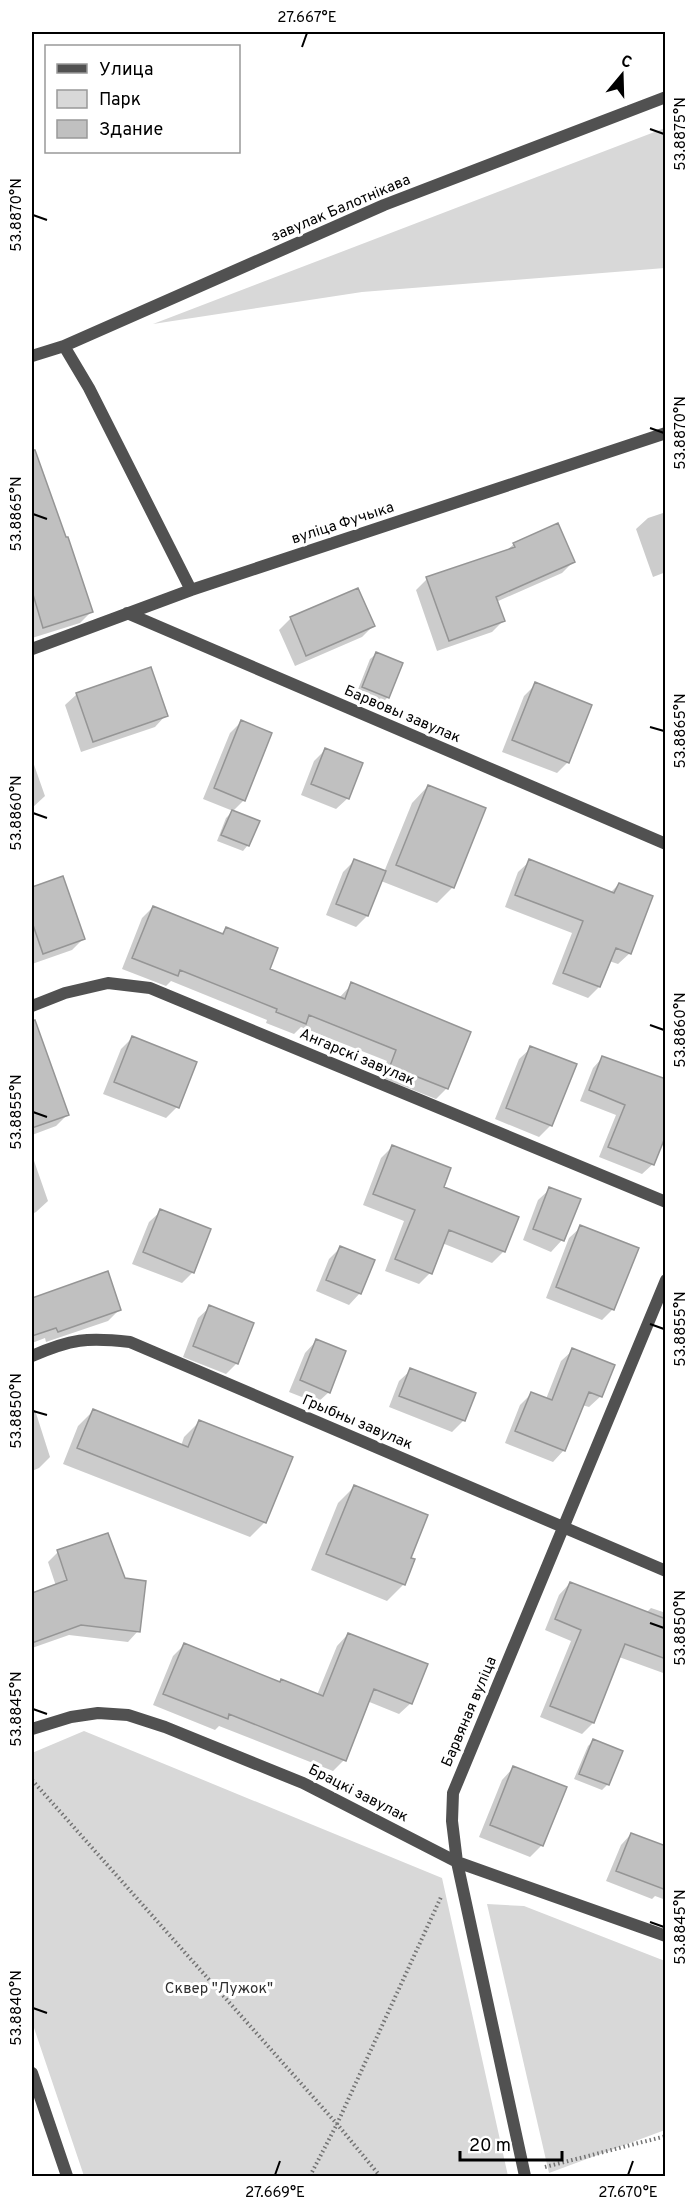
<svg xmlns="http://www.w3.org/2000/svg" width="697" height="2208" font-family="Overpass,sans-serif">
	<style>
		.green { fill: #d8d8d8 }
		.shadow { fill: #0003 }
		.building { fill: #c0c0c0; stroke: #959595; stroke-width: 1.5 }
		.lines { fill: none; stroke-linecap: round; stroke-linejoin: round }
		.path { stroke: #737373; stroke-width: 4; stroke-dasharray: 1.5 3; stroke-linecap: butt }
		.minor { stroke: #515151; stroke-width: 12 }
		.ticks { fill: none; stroke: #000; stroke-width: 2 }
		.labels { text-anchor: middle; dominant-baseline: central; stroke-width: 6; stroke-linejoin: round; paint-order: stroke }
		.street-label { font-size: 15px; fill: #000; stroke: #fff }
		.park-label { font-size: 15px; fill: #2f2f2f; stroke: #fff }
		.neatline { fill: none; stroke: #000; stroke-width: 2 }
		.ticks-label { font-size: 15px; text-anchor: middle; fill: #000 }
	</style>
	<rect width="100%" height="100%" fill="#fff"/>
	<path class="green" d="M665,128V268L362,292L153,324Z
		M84,1731L442,1878L508,2176H84L32,2022V1753Z
		M487,1904L524,1906L665,1961V2130L549,2173Z"/>
	<path class="shadow" d="M32,443L91,612L80,623L32,638Z
		M666,512V572L653,577L636,529L648,518Z
		M514,544L573,562L562,573L496,602L503,621L492,632L437,651L416,590L427,579L506,551Z
		M291,618L373,626L362,637L295,666L279,630Z
		M376,654L388,697L382,703L357,692L370,659Z
		M536,684L568,762L557,773L502,752L524,696Z
		M77,694L166,715L155,727L81,752L65,705Z
		M241,722L244,800L232,812L248,845L243,851L217,841L226,818L233,811L203,799L230,733Z
		M326,749L348,798L336,809L301,795L314,761Z
		M32,759L45,796L32,808Z
		M428,786L453,887L437,903L381,881L367,916L356,927L326,915L343,872L355,860L384,872L412,803Z
		M530,861L610,893L619,884L630,953L618,964L609,961L599,987L588,998L552,984L572,933L505,907L518,872Z
		M62,878L83,939L72,950L32,964V889Z
		M153,907L221,934L226,929L268,969L339,998L352,984L447,1088L436,1099L380,1077L387,1061L301,1027L294,1034L266,1023L267,1020L171,981L166,986L122,969L142,918Z
		M132,1038L177,1107L166,1118L103,1094L121,1049Z
		M531,1048L551,1125L539,1137L495,1119L519,1059Z
		M44,1050L67,1115L56,1126L32,1135V1054Z
		M603,1057L653,1164L642,1174L599,1157L616,1115L580,1101L593,1068Z
		M393,1146L442,1188L504,1251L492,1263L442,1243L430,1273L419,1284L385,1271L404,1221L363,1205L381,1158Z
		M32,1155L48,1201L36,1212L32,1214Z
		M550,1189L579,1200L562,1240L551,1252L523,1240L538,1200Z
		M161,1211L193,1272L182,1283L132,1264L149,1222Z
		M581,1227L613,1309L602,1320L546,1298L569,1238Z
		M340,1248L360,1293L349,1305L316,1291L329,1259Z
		M107,1273L120,1309L108,1321L46,1342L45,1338L32,1343V1300Z
		M210,1307L237,1363L226,1374L183,1357L198,1318Z
		M316,1341L329,1392L317,1403L289,1392L305,1353Z
		M573,1350L601,1396L589,1407L582,1405L564,1450L553,1462L505,1443L520,1405L532,1393L546,1399L561,1361Z
		M411,1370L464,1420L452,1432L389,1407L399,1381Z
		M35,1410L50,1457L39,1468L32,1471V1411Z
		M93,1411L181,1446L184,1437L199,1422L265,1522L250,1537L63,1464L78,1426Z
		M354,1487L409,1558L404,1584L387,1601L311,1570L338,1503Z
		M58,1552L138,1631L128,1642L69,1635L32,1648V1594L56,1586L48,1562Z
		M570,1583L646,1613L651,1608L666,1613V1674L619,1657L593,1723L582,1734L540,1717L571,1641L545,1630L559,1595Z
		M348,1634L411,1703L399,1714L367,1701L344,1760L333,1771L219,1726L215,1730L153,1705L173,1656L184,1645L280,1683L317,1695L337,1646Z
		M593,1741L608,1784L602,1790L574,1779L588,1746Z
		M513,1768L542,1845L530,1857L479,1837L502,1780Z
		M631,1834L666,1848V1900L655,1896L652,1899L606,1881L621,1845Z"/>
	<path class="building" d="M32,450H35L66,537H68L93,612L43,628L32,591Z
		M558,523L575,562L496,597L505,621L449,641L426,577L515,547L513,543Z
		M358,588L375,626L306,656L290,617Z
		M376,652L403,663L389,698L362,687Z
		M151,667L168,716L93,742L76,693Z
		M535,682L592,705L569,763L512,740Z
		M241,720L272,733L245,801L214,788Z
		M325,748L363,763L349,799L311,784Z
		M428,785L486,808L454,888L396,865Z
		M232,810L260,821L249,846L221,835Z
		M354,859L386,871L368,916L336,904Z
		M529,859L614,893L619,883L653,896L631,954L616,948L600,987L563,973L583,921L515,895Z
		M63,876L85,939L43,954L32,922V887Z
		M153,906L223,934L226,927L278,948L270,969L345,999L351,982L471,1032L448,1089L390,1066L396,1050L309,1015L306,1024L276,1012L277,1009L180,970L178,976L132,958Z
		M35,1020L69,1115L32,1128V1021Z
		M132,1036L197,1062L179,1108L114,1082Z
		M530,1046L577,1064L552,1126L506,1108Z
		M602,1056L666,1079V1135L654,1165L608,1147L625,1105L589,1090Z
		M392,1145L451,1168L444,1187L519,1217L505,1252L449,1230L432,1274L395,1259L415,1210L373,1194Z
		M549,1187L581,1199L564,1241L533,1229Z
		M160,1209L211,1229L194,1273L143,1252Z
		M580,1225L639,1248L614,1310L556,1287Z
		M340,1246L375,1260L361,1294L326,1280Z
		M108,1271L121,1310L58,1332L56,1328L32,1336V1298Z
		M209,1305L254,1323L238,1364L193,1346Z
		M316,1339L346,1351L330,1393L300,1380Z
		M572,1348L615,1365L602,1397L589,1392L565,1451L515,1431L531,1392L552,1400Z
		M410,1368L476,1393L465,1421L399,1396Z
		M93,1409L188,1447L199,1420L293,1457L266,1523L77,1448Z
		M354,1485L428,1515L411,1558L415,1559L405,1585L326,1554Z
		M108,1533L125,1578L146,1581L140,1632L81,1625L32,1643V1593L67,1580L57,1550Z
		M570,1582L666,1619V1659L625,1644L594,1723L550,1706L581,1630L555,1619Z
		M348,1633L428,1664L412,1704L374,1689L346,1761L229,1714L228,1719L163,1694L184,1643L280,1682L281,1679L323,1696Z
		M593,1739L623,1751L609,1785L579,1774Z
		M513,1766L567,1787L543,1846L490,1825Z
		M631,1833L666,1846V1890L616,1871Z"/>
	<g class="lines">
		<path class="path" d="M32,1780L337,2124L380,2176
			M545,2167L666,2136
			M310,2176L337,2124L441,1897"/>
		<path class="minor" d="M64,346L89,388L191,590
			M32,356L64,346L384,205L666,97
			M127,613L666,844
			M32,649L191,590L666,433
			M32,1006L65,993L108,983L150,988L666,1202
			M32,1356C71,1339 87,1337 130,1342L666,1571
			M32,1729L71,1717L98,1713L128,1715L165,1727L303,1783L457,1862L666,1936
			M32,2073L67,2176
			M525,2176L457,1862L452,1821L453,1793L666,1280"/>
	</g>
	<path class="ticks" d="M302,47L307,33M650,129L664,134M33,215L47,220M650,428L664,433M33,514L47,519M650,727L664,731M33,813L47,818M650,1025L664,1030M33,1112L47,1117M650,1324L664,1329M33,1411L47,1415M650,1623L664,1628M33,1709L47,1714M650,1922L664,1927M33,2008L47,2013M275,2175L280,2161M628,2175L633,2161"/>
	<g class="labels">
		<g class="street-label">
			<text transform="translate(341 209) rotate(-23)">завулак Балотнікава</text>
			<text transform="translate(343 524) rotate(-18)">вуліца Фучыка</text>
			<text transform="translate(402 715) rotate(23)">Барвовы завулак</text>
			<text transform="translate(357 1058) rotate(23)">Ангарскі завулак</text>
			<text transform="translate(357 1423) rotate(23)">Грыбны завулак</text>
			<text transform="translate(470 1712) rotate(-67)">Барвяная вуліца</text>
			<text transform="translate(358 1794) rotate(27)">Брацкі завулак</text>
		</g>
		<g class="park-label">
			<text x="219" y="1989">Сквер "Лужок"</text>
		</g>
	</g>
	<rect width="697" height="2208" fill="none" stroke="#ffffff" stroke-width="66"/>
	<rect x="45" y="45" width="195" height="108" fill="#ffffff" stroke="#999999" stroke-width="1.5"/>
	<rect x="57" y="64" width="30" height="9" fill="#515151" stroke="#999999" stroke-width="1.5"/>
	<text x="99" y="75" font-size="18" fill="#000000">Улица</text>
	<rect x="57" y="90" width="30" height="18" fill="#d8d8d8" stroke="#999999" stroke-width="1.5"/>
	<text x="99" y="105" font-size="18" fill="#000000">Парк</text>
	<rect x="57" y="120" width="30" height="18" fill="#c0c0c0" stroke="#999999" stroke-width="1.5"/>
	<text x="99" y="135" font-size="18" fill="#000000">Здание</text>
	<g transform="translate(622 75) rotate(19)" stroke="#ffffff" stroke-width="4.5" paint-order="stroke">
	<path d="M0-4.5L10 22L0 15L-10 22Z" fill="#000000"/>
	<text y="-9" font-size="16" font-weight="bold" text-anchor="middle" fill="#000000">С</text>
	</g>
	<path d="M460 2151v9h102v-9" fill="none" stroke="#000000" stroke-width="3"/>
	<text x="469" y="2151" font-size="18" fill="#000000" stroke="#ffffff" stroke-width="4.5" paint-order="stroke">20 m</text>
	<rect x="33" y="33" width="631" height="2142" class="neatline"/>
	<g class="ticks-label">
		<text x="307" y="22">27.667°E</text>
		<text transform="translate(680 134) rotate(-90)" y="5">53.8875°N</text>
		<text transform="translate(16 215) rotate(-90)" y="5">53.8870°N</text>
		<text transform="translate(680 433) rotate(-90)" y="5">53.8870°N</text>
		<text transform="translate(16 514) rotate(-90)" y="5">53.8865°N</text>
		<text transform="translate(680 731) rotate(-90)" y="5">53.8865°N</text>
		<text transform="translate(16 813) rotate(-90)" y="5">53.8860°N</text>
		<text transform="translate(680 1030) rotate(-90)" y="5">53.8860°N</text>
		<text transform="translate(16 1112) rotate(-90)" y="5">53.8855°N</text>
		<text transform="translate(680 1329) rotate(-90)" y="5">53.8855°N</text>
		<text transform="translate(16 1411) rotate(-90)" y="5">53.8850°N</text>
		<text transform="translate(680 1628) rotate(-90)" y="5">53.8850°N</text>
		<text transform="translate(16 1709) rotate(-90)" y="5">53.8845°N</text>
		<text transform="translate(680 1927) rotate(-90)" y="5">53.8845°N</text>
		<text transform="translate(16 2008) rotate(-90)" y="5">53.8840°N</text>
		<text x="275" y="2197">27.669°E</text>
		<text x="628" y="2197">27.670°E</text>
	</g>
</svg>
